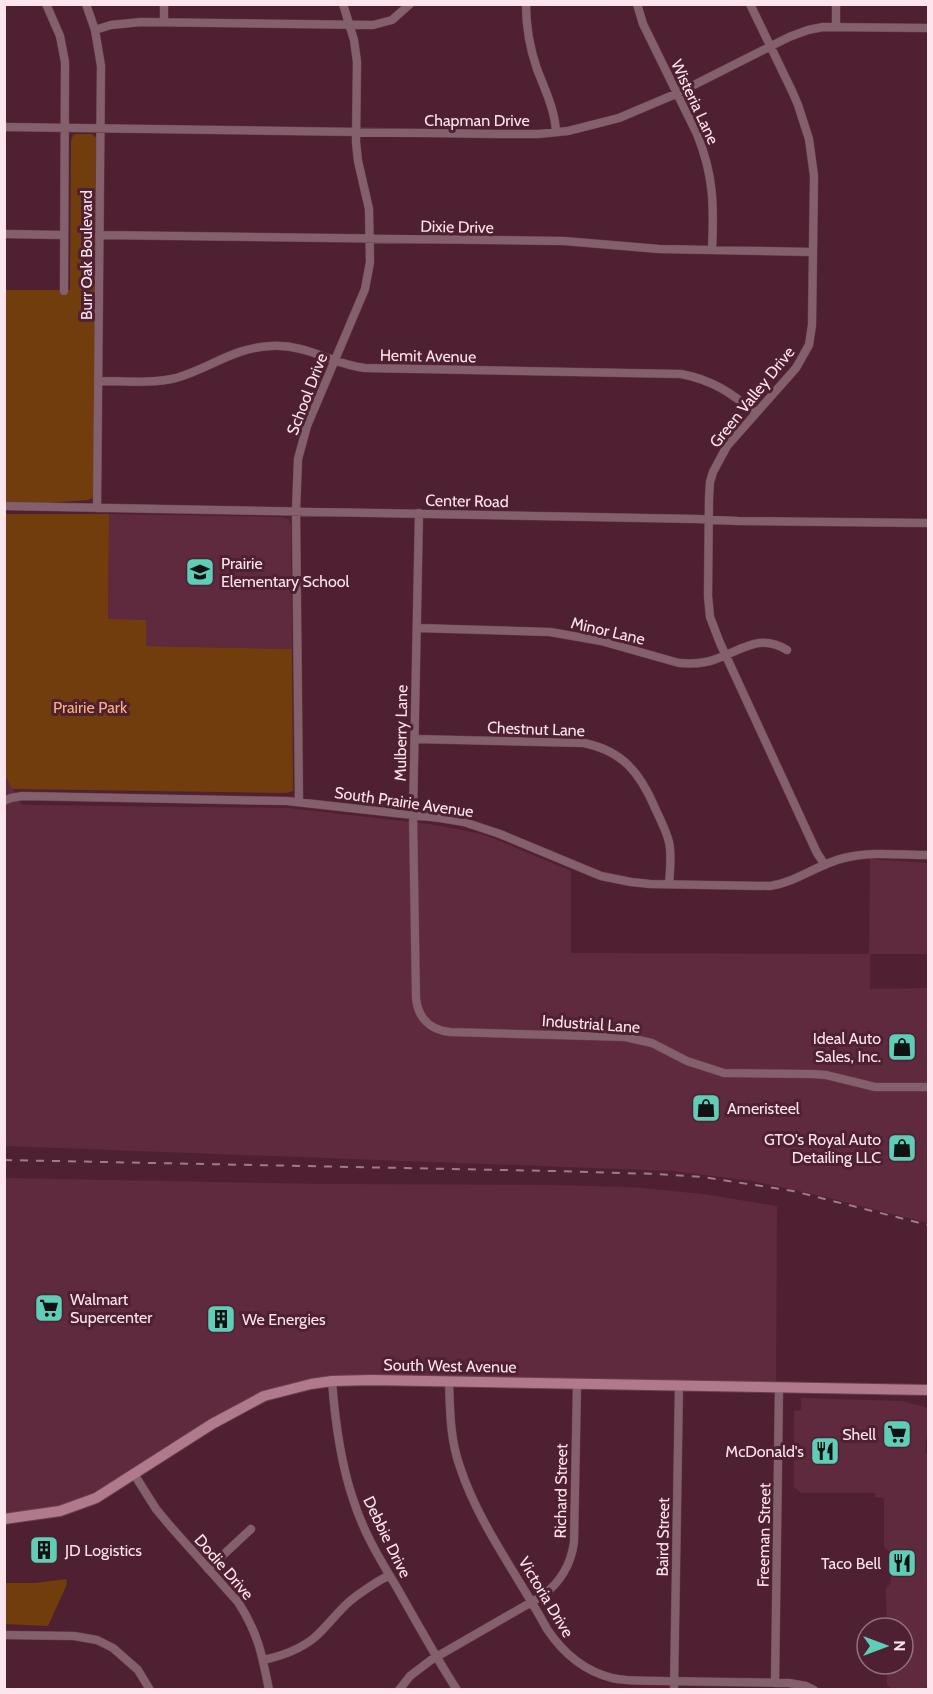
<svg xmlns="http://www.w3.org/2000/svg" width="933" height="1694" font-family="Cabin,sans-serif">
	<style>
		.built { fill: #5f2a3e }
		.green { fill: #713d0c }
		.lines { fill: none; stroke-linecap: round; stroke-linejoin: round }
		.street-casing { stroke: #6a4050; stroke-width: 9 }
		.secondary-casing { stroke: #6a4050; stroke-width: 12 }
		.street { stroke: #83606c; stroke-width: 8 }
		.secondary { stroke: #b17a8c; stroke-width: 10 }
		.rail { stroke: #9f7b88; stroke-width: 2; stroke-dasharray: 8 8; stroke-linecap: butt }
		.labels { text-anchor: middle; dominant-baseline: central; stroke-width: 6; stroke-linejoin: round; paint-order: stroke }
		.street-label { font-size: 16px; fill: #fee5ed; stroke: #4e2032 }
		.poi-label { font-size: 16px; fill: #fee5ed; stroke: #4e2032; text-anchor: start }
		.park-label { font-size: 16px; fill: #f8b17a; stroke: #4e2032 }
	</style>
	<rect width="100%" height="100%" fill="#4e2032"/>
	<path class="built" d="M109,514L281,517L289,519L291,525L292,649L146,646L108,620Z
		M7,779L22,805L288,808L429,824L477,833L495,839L571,871V953L869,954L870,859L928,863V954H870V989L928,988V1223L817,1195L753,1181L673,1171L5,1146V780Z
		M4,1178L326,1184L548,1185L631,1187L703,1194L777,1206L776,1386L350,1380L282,1389L95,1498L5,1518Z
		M801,1398L903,1401L928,1408V1423L925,1452L928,1455V1685L925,1688H891L887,1685V1664H903V1628H887L886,1590L887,1587L891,1583L890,1552L884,1547V1498L875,1497V1493H801L794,1487V1411L801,1410Z"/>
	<path class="green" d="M76,134H92L96,138L94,494L92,498L88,500L48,503H5V290H70L71,142L73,135Z
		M6,514H109L108,619L146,620V646L292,649L293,791L286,793L12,789L7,779L4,780Z
		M66,1579L67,1584L48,1626L5,1624V1583H36Z"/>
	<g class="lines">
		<g class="street-casing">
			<path id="street" d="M46,4L60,36L65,62L64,291
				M86,4L95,30L101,66L97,508
				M526,4C526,26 530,49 537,69C545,90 555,110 556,132
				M637,4L643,24L697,134C714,176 714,206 712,250
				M750,4L792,91L798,105L809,139L814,176L812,325L809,345L796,368L727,446L713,472L710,482L709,498L708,596L710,617L720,643L817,853L825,865
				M164,22V4
				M836,27V4
				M95,30L111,25L141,22L373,25L392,20L410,4
				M4,127L498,134H538L568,131L619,118L678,93L789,37L808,30L823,27L928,28
				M4,234L64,235
				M99,235L564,241L659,249L813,252
				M98,381C124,381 152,384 176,378C211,368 232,348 271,346C308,344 331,364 365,368L681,374C713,380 731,393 756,413
				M4,506L697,519L738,521L928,523
				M419,513L413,814L416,998C418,1018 430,1030 450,1032L625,1037L652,1043L687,1061L724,1073L812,1074L826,1075L875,1087H928
				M417,628L550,632L601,641L679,663C691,664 704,664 716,659C742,650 760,633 787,650
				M415,739L584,743C623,751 640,773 655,808C660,819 666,830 669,842C672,856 670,870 669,884
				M4,801L11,798L22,796L287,801L440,818L464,822L500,834L601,876L631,882L650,884L770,886C797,882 818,864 844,858C872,851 901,855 928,855
				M299,802L296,511L298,459L307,426L365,289L370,262L369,209L358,161L356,142L357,62L354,40L343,4
				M332,1381C335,1421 340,1461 353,1499C363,1531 379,1558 396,1586C416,1621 435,1656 457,1690
				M449,1381C450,1410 450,1440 460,1467C478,1523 519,1577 547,1629C563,1653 584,1671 612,1678C628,1682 647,1680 663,1681C705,1682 747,1682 789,1683L806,1686L814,1690
				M134,1474L156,1509L171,1527L238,1602C258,1633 262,1654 269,1690
				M208,1569L251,1529
				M4,1635L74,1636L97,1640L113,1648L138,1670L150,1690
				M263,1660C282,1656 299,1650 314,1638C327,1627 337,1612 350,1601C362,1591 375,1583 389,1575
				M775,1683L779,1387
				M399,1690L410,1676L431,1660L542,1596C561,1582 571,1565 574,1542L577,1384
				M674,1690L679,1385"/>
		</g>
		<g class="secondary-casing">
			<path id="secondary" d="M4,1519L60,1511L96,1498L212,1424L264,1396L311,1384L332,1381L371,1380L928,1390"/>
		</g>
		<use href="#street" class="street"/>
		<use href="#secondary" class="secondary"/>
		<path class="rail" d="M4,1160L552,1171L657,1174L703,1177L793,1191L928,1225"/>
	</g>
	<defs>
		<g id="school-square" transform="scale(1.5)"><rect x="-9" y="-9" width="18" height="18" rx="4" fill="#5eceb7" stroke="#4e2032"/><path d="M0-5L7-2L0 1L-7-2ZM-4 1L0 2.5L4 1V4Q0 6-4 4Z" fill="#111"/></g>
		<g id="shop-square" transform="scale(1.5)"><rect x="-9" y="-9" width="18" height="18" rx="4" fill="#5eceb7" stroke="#4e2032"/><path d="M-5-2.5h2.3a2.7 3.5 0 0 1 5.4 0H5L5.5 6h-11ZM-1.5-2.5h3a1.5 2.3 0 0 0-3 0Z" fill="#111"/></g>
		<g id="supermarket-square" transform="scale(1.5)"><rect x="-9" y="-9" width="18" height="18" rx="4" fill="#5eceb7" stroke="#4e2032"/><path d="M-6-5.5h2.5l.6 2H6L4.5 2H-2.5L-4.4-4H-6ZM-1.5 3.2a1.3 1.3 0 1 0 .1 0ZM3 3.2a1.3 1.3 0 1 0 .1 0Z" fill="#111"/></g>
		<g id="building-square" transform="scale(1.5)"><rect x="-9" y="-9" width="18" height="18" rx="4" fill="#5eceb7" stroke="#4e2032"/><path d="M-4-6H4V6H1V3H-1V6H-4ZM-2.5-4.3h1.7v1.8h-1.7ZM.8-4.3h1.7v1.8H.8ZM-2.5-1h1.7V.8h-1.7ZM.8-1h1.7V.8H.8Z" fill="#111"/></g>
		<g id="restaurant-square" transform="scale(1.5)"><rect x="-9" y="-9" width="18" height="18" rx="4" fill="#5eceb7" stroke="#4e2032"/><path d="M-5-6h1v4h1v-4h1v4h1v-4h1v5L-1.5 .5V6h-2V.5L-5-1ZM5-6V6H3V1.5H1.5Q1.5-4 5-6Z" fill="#111"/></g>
	</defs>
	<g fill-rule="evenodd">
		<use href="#school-square" x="200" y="572"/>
		<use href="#shop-square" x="902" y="1047"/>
		<use href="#shop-square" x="706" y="1108"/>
		<use href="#shop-square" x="902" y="1148"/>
		<use href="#supermarket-square" x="49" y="1308"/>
		<use href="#building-square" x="221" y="1319"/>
		<use href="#supermarket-square" x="897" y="1434"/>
		<use href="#restaurant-square" x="825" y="1451"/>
		<use href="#building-square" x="44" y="1550"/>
		<use href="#restaurant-square" x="902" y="1563"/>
	</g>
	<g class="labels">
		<g class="street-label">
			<text transform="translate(695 102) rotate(65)">Wisteria Lane</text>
			<text x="477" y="120">Chapman Drive</text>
			<text transform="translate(457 227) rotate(1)">Dixie Drive</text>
			<text transform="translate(86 255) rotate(-90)">Burr Oak Boulevard</text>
			<text transform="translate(428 356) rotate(1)">Hemit Avenue</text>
			<text transform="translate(307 394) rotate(-69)">School Drive</text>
			<text transform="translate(752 397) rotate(-51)">Green Valley Drive</text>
			<text transform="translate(467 501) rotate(1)">Center Road</text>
			<text transform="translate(608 631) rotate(13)">Minor Lane</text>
			<text transform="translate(536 729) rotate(2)">Chestnut Lane</text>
			<text transform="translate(401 733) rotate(-89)">Mulberry Lane</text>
			<text transform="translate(404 802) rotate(8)">South Prairie Avenue</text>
			<text transform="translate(591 1024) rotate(4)">Industrial Lane</text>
			<text transform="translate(450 1366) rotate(1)">South West Avenue</text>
			<text transform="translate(561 1491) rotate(-89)">Richard Street</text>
			<text transform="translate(764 1535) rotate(-89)">Freeman Street</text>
			<text transform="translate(387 1537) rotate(64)">Debbie Drive</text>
			<text transform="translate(663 1537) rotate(-89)">Baird Street</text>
			<text transform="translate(224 1567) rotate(49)">Dodie Drive</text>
			<text transform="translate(546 1597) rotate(59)">Victoria Drive</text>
		</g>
		<g class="poi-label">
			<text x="221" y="563">Prairie<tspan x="221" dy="18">Elementary School</tspan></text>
			<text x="881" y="1038" text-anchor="end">Ideal Auto<tspan x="881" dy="18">Sales, Inc.</tspan></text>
			<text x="727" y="1108">Ameristeel</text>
			<text x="881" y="1139" text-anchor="end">GTO's Royal Auto<tspan x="881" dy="18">Detailing LLC</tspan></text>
			<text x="70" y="1299">Walmart<tspan x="70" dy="18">Supercenter</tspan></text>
			<text x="242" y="1319">We Energies</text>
			<text x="876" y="1434" text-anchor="end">Shell</text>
			<text x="804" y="1451" text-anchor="end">McDonald's</text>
			<text x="65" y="1550">JD Logistics</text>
			<text x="881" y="1563" text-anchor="end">Taco Bell</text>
		</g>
		<g class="park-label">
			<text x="90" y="707">Prairie Park</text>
		</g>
	</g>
	<rect width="933" height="1694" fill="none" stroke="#fee5ed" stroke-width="12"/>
	<g transform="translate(885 1646) rotate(90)"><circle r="28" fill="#4e2032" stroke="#946f7d" stroke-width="1.5"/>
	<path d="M0-4.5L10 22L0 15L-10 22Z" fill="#5eceb7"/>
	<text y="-9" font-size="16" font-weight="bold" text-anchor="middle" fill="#fee5ed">N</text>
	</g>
</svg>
